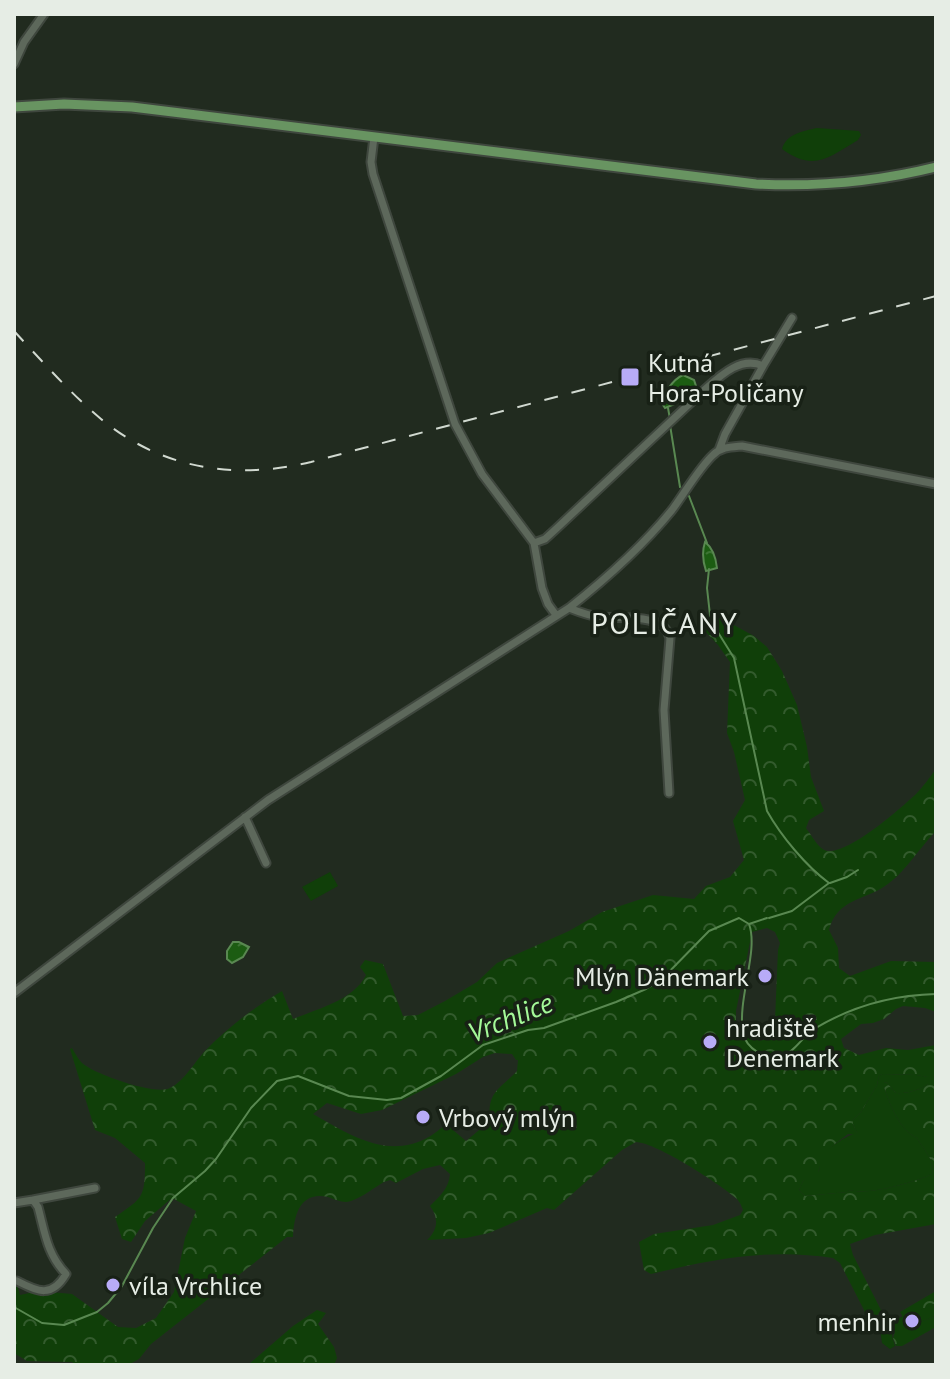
<svg xmlns="http://www.w3.org/2000/svg" width="950" height="1379" font-family="'PT Sans',sans-serif">
	<style>
		.green { fill: #103f09 }
		.forest { fill: url(#forest-crowns); fill-rule: evenodd }
		.water { fill: url(#water-ripples); stroke: #598851; stroke-width: 2 }
		.lines { fill: none; stroke-linecap: round; stroke-linejoin: round }
		.stream { stroke: #598851; stroke-width: 2 }
		.minor-casing { stroke: #3f473e; stroke-width: 11 }
		.major-casing { stroke: #3f473e; stroke-width: 13 }
		.minor { stroke: #5d685b; stroke-width: 7 }
		.major { stroke: #689461; stroke-width: 9 }
		.rail { stroke: #d1d9d0; stroke-width: 2; stroke-dasharray: 14 14; stroke-linecap: butt }
		.poi-dot { fill: #b8abf7; stroke: #182116; stroke-width: 3 }
		.labels { text-anchor: middle; dominant-baseline: central; stroke-width: 7; stroke-linejoin: round; paint-order: stroke }
		.poi-label { font-size: 26px; fill: #e6ede5; stroke: #182116; text-anchor: start }
		.water-label { font-size: 28px; font-style: italic; fill: #a4f998; stroke: #182116 }
		.quarter-label { font-size: 30px; letter-spacing: 2px; fill: #e6ede5; stroke: #182116 }
	</style>
	<defs>
		<pattern id="forest-crowns" width="20" height="18" patternUnits="userSpaceOnUse" patternTransform="scale(2)"><rect width="20" height="18" fill="#103f09"/><path d="M2 6a3 3 0 1 1 6 0M12 15a3 3 0 1 1 6 0" fill="none" stroke="#335b2d"/></pattern>
		<pattern id="water-ripples" width="26" height="14" patternUnits="userSpaceOnUse" patternTransform="scale(2)"><rect width="26" height="14" fill="#1c5c12"/><path d="M2 4q2-2 4 0t4 0M15 11q2-2 4 0t4 0" fill="none" stroke="#3d7434"/></pattern>
	</defs>
	<rect width="100%" height="100%" fill="#212b1f"/>
	<path class="green" d="M817,128L859,131L861,135L858,140C828,158 814,172 782,149C786,134 803,131 817,128Z
		M330,872L338,886L311,901L302,887Z
		M882,1074L916,1075L929,1077L928,1084C921,1090 905,1094 896,1093L886,1082L884,1083V1087C890,1105 899,1129 917,1138C923,1149 936,1161 932,1174C916,1182 866,1196 850,1190L847,1192L805,1196L799,1190L803,1181L819,1171C820,1166 819,1161 821,1157C826,1148 848,1135 857,1133L853,1124V1120L861,1112L877,1085L879,1076Z
		M936,1303V1316L893,1333L892,1336L895,1346L890,1349L882,1343L880,1328L884,1324Z"/>
	<path class="forest" d="M721,618L754,636L767,647L782,671L797,705L807,747L811,777L824,811L809,820L806,828C811,834 818,849 827,851C849,854 900,809 916,794C923,787 930,777 936,769V831C921,846 903,875 885,886C863,901 837,899 829,930L838,948L839,968L850,976L891,961L936,962V1012L925,1008L903,1006L896,1009L884,1019L873,1023L861,1024L841,1039L844,1048L859,1055L886,1048L908,1050L936,1045V1224L875,1235L850,1244L853,1255L881,1310L869,1327L864,1310L840,1263L833,1258C769,1248 713,1259 651,1274L644,1270L639,1242L654,1234L713,1225L740,1215L743,1210C741,1205 741,1204 737,1199C720,1184 657,1143 636,1142L622,1150L554,1210L547,1208L489,1233L466,1238L427,1240C438,1230 439,1218 430,1206C440,1196 449,1188 450,1174L440,1165L423,1169L396,1183L390,1180L384,1182C375,1187 356,1202 346,1202C340,1202 334,1199 328,1197C300,1191 294,1215 293,1237H287L151,1344L139,1359L128,1365H76L72,1362L27,1361L14,1353V1274L20,1295L39,1291L72,1294L118,1327L136,1328L156,1318L174,1292L185,1238L196,1211L172,1198L145,1221L131,1242L122,1239L115,1217C143,1198 145,1197 145,1163L115,1138L95,1130L70,1049L72,1048C75,1053 78,1059 82,1063C94,1074 156,1096 170,1088C184,1081 194,1063 204,1052C227,1028 253,1008 282,991L293,1019C317,1009 354,1000 366,975L360,967L365,960L383,964L403,1016L418,1015L445,1001L477,982L497,963L569,931L602,912L653,895L694,899L706,886L730,877L744,860L733,821L745,800L734,752L727,733L730,662L718,645L702,628ZM767,928L775,932L780,943L778,950L775,1020L768,1039C752,1044 746,1034 736,1023V1011L752,932ZM495,1053L512,1054L516,1060H518L517,1071C499,1090 487,1091 490,1121L466,1141L446,1124C440,1129 433,1135 425,1139C385,1159 347,1133 313,1114L327,1103L361,1114L382,1110L456,1074L483,1057ZM882,1074L916,1075L928,1077V1084C921,1090 905,1094 896,1093L886,1082L884,1083V1087C890,1105 899,1129 917,1138C923,1149 936,1161 932,1174C916,1182 866,1196 850,1190L847,1192L805,1196L799,1190L803,1181L818,1174C824,1148 828,1150 848,1134L858,1135L853,1124V1120L861,1112L877,1085L879,1076Z
		M936,1291V1303L903,1317L900,1312Z
		M317,1310L326,1313L318,1324L334,1347L337,1358L334,1365H248L293,1326Z
		M936,1316V1327L902,1346H896L893,1338L895,1332Z"/>
	<path class="water" d="M683,375L694,380L696,386L680,402L665,408L663,405C664,393 672,380 683,375Z
		M705,542C713,548 716,559 717,568L706,571C703,562 702,551 705,542Z
		M233,942H239L249,947L243,957L232,963L227,959V951Z"/>
	<g class="lines">
		<path class="stream" d="M668,408L670,419
			M670,425L680,487
			M689,496L707,543
			M709,569L707,588L710,615L714,626L734,658L767,811C781,836 806,866 829,883L792,911L769,918
			M830,883L847,877L858,870
			M749,924L767,918
			M14,1307L42,1323L64,1325L97,1312L108,1303L122,1286L153,1228L173,1198L205,1171L216,1159L251,1108L277,1081L298,1076L349,1096L387,1100L401,1098L441,1076L483,1045L528,1030L544,1028L616,1002L646,989L661,980L709,931L739,918L749,924C759,951 737,999 743,1033C746,1048 766,1061 781,1057C794,1053 803,1036 814,1029C852,1006 892,995 936,994"/>
		<g class="minor-casing">
			<path id="minor" d="M14,64L24,42L44,14
				M374,137L371,162L373,174L455,424L482,474L534,543L542,588L548,604L556,615
				M763,366L792,318
				M534,543L545,539L557,528L702,392C718,378 740,355 763,366L725,434L719,450
				M569,608C579,612 589,616 600,617C621,619 663,612 670,638L664,710L669,793
				M245,817L266,863
				M14,993L268,800L569,608C607,578 642,547 672,510C684,494 699,468 713,455C721,447 731,447 742,446L936,484
				M33,1200L95,1188
				M14,1203L33,1200L38,1207C45,1233 47,1254 66,1274C52,1298 38,1292 17,1281"/>
		</g>
		<g class="major-casing">
			<path id="major" d="M14,107L64,104L132,107L756,184C818,187 876,182 936,167"/>
		</g>
		<use href="#minor" class="minor"/>
		<use href="#major" class="major"/>
		<path class="rail" d="M14,331C42,361 70,393 101,419C163,470 236,480 311,462L936,296"/>
	</g>
	<g class="poi-dot">
		<rect x="620" y="367" width="20" height="20" rx="4"/>
		<circle cx="765" cy="976" r="8"/>
		<circle cx="710" cy="1042" r="8"/>
		<circle cx="423" cy="1117" r="8"/>
		<circle cx="113" cy="1285" r="8"/>
		<circle cx="912" cy="1321" r="8"/>
	</g>
	<g class="labels">
		<g class="poi-label">
			<text x="648" y="362">Kutná<tspan x="648" dy="30">Hora-Poličany</tspan></text>
			<text x="749" y="976" text-anchor="end">Mlýn Dänemark</text>
			<text x="726" y="1027">hradiště<tspan x="726" dy="30">Denemark</tspan></text>
			<text x="439" y="1117">Vrbový mlýn</text>
			<text x="129" y="1285">víla Vrchlice</text>
			<text x="896" y="1321" text-anchor="end">menhir</text>
		</g>
		<g class="water-label">
			<text transform="translate(510 1017) rotate(-22)">Vrchlice</text>
		</g>
		<g class="quarter-label">
			<text x="665" y="622">POLIČANY</text>
		</g>
	</g>
	<rect width="950" height="1379" fill="none" stroke="#e6ede5" stroke-width="32"/>
</svg>
